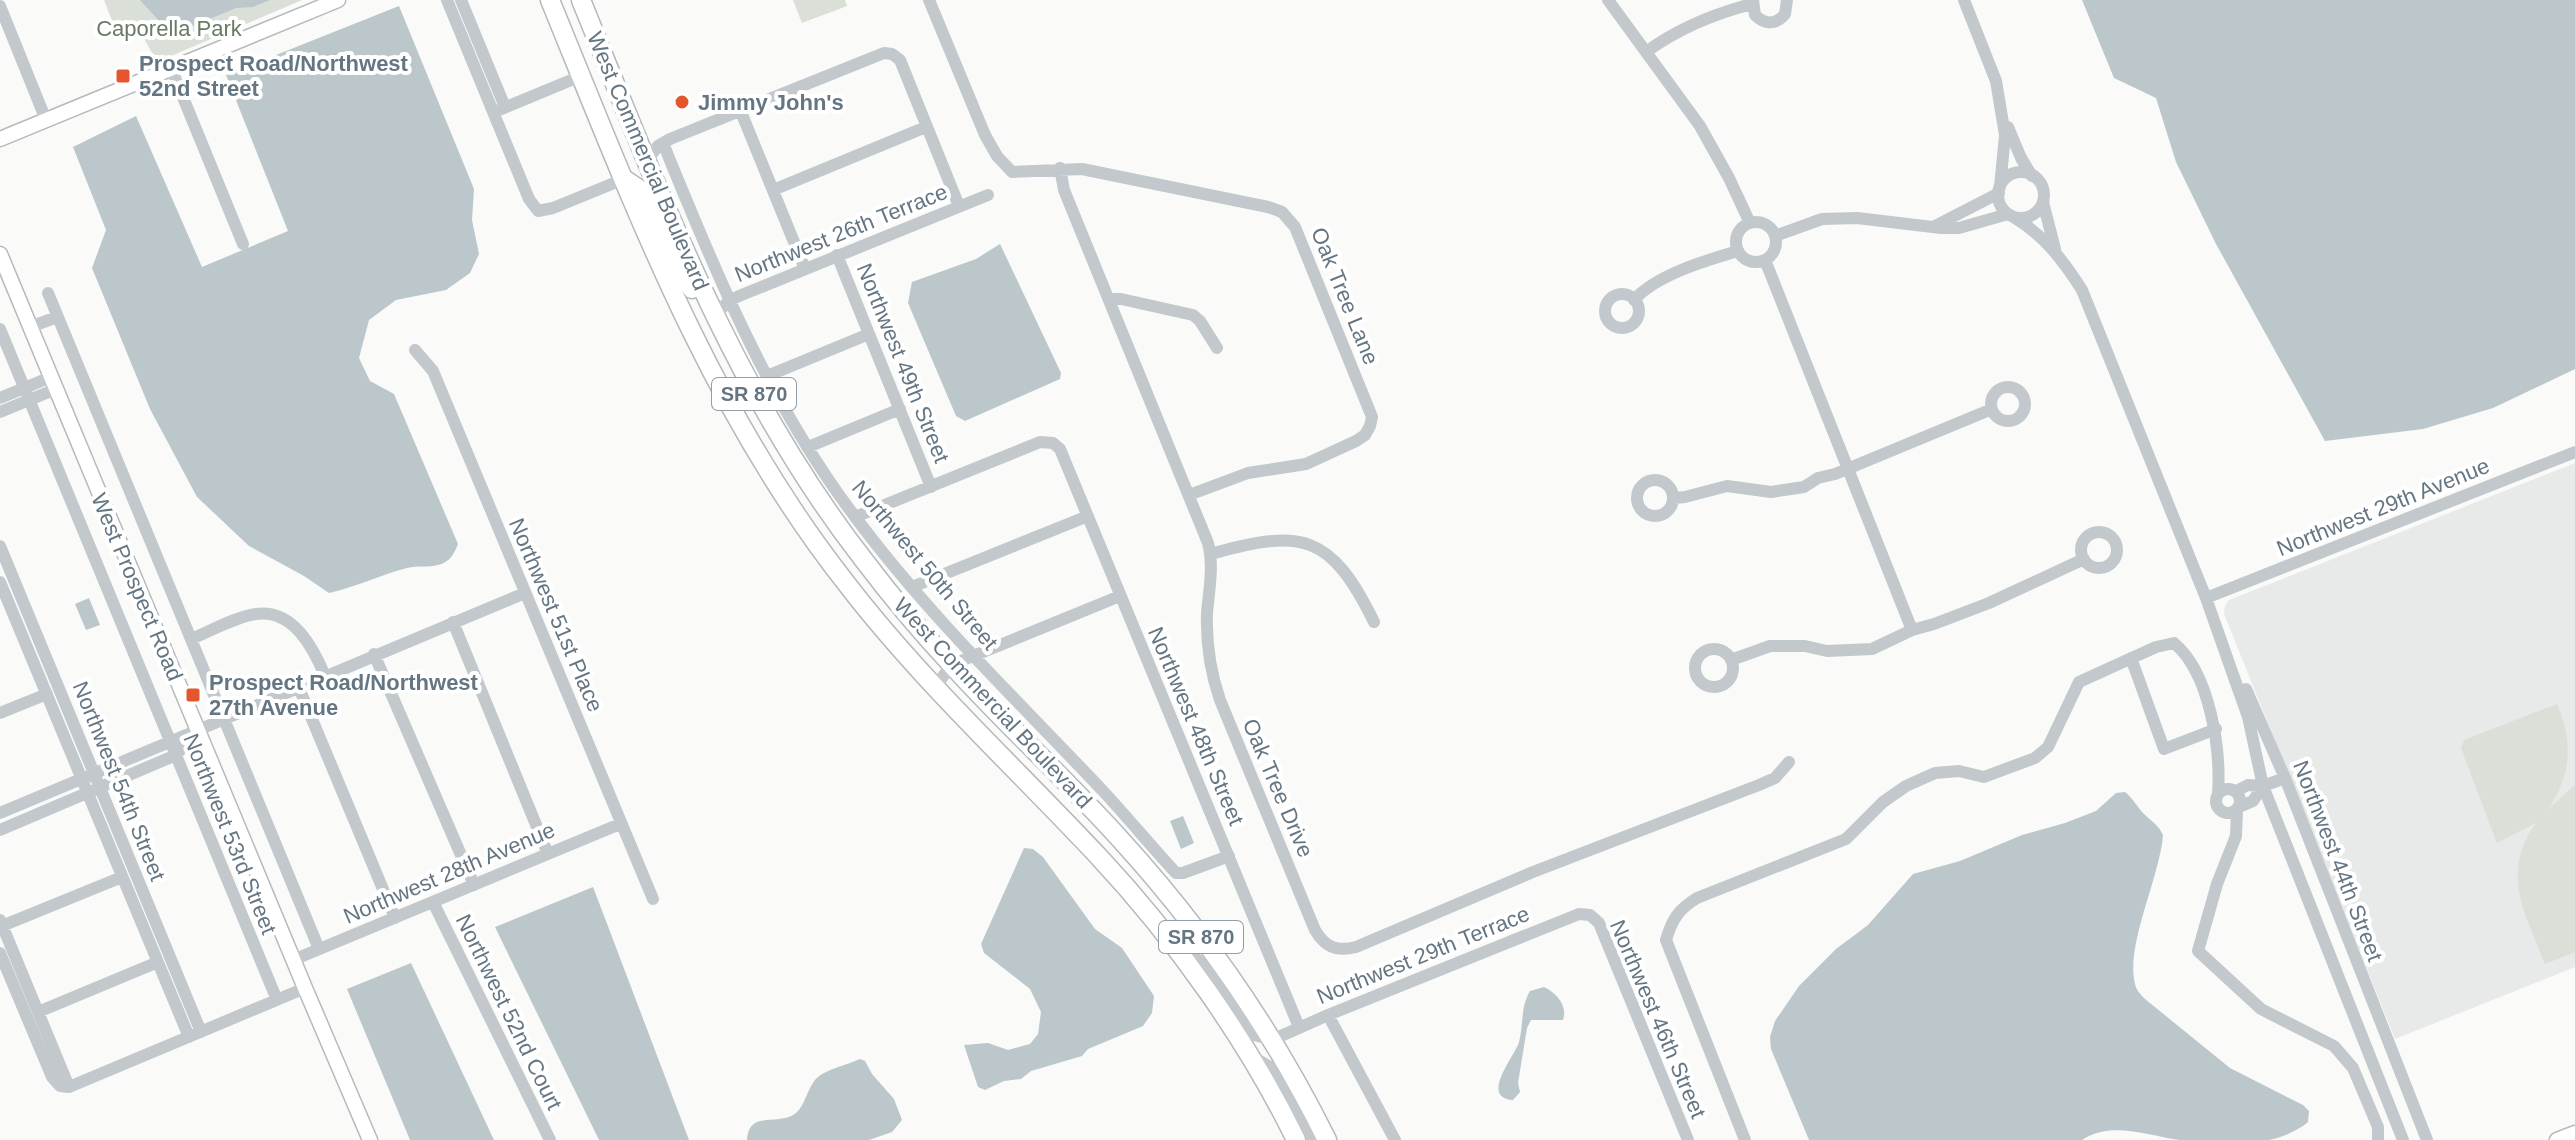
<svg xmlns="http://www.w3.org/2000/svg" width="2575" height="1140" font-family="Helvetica,sans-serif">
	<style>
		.built { fill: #e8e9e9 }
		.green { fill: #dadfd7 }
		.water { fill: #bbc7cb }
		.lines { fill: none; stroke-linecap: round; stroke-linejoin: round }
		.major-casing { stroke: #b5babe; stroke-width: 17 }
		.highway-casing { stroke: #b4b9bd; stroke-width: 21 }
		.minor { stroke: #c3c8cc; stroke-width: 12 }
		.major { stroke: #fff; stroke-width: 14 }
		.highway { stroke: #fff; stroke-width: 18 }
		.poi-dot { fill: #e4572e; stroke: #fff; stroke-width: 3 }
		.labels { text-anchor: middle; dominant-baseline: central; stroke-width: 8; stroke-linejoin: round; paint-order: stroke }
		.shield { fill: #fff; stroke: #939fa8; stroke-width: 2 }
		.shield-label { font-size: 20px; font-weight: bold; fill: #657683 }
		.park-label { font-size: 22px; fill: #687a64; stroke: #fff }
		.poi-label { font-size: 22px; font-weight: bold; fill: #657683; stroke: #fff; text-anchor: start }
		.street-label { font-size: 22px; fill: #657683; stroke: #fff }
	</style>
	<rect width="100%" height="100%" fill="#fafaf8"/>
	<path class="built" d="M2575,463V967L2395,1039L2224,614L2225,606L2229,600Z"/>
	<path class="green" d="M104,0H302L157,62L136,24L116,31Z
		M793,0H845L847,6L802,23Z
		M2557,704C2573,741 2572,775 2548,809L2575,785V952L2545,964C2525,913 2500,873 2536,823L2497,843L2461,748L2464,740Z"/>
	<path class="water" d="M140,0H270L253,7L236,8L178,32L160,22Z
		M2082,0H2575V369L2493,408L2423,429L2325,441L2216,244L2176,162L2156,98L2114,78Z
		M399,6L474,189L472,220L479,254L470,273L446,290L396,300L369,320L359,358L370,381L394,394L458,544C454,554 450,562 438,565C428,568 417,565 407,568C380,575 356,587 329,593L304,576L249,546L197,497L150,409L92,268L106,230L73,147L136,116L202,267L288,231L226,75Z
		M1000,244L1061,373L1060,379L965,421L956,416L908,303L912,282L976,259Z
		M89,598L100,625L86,630L75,604Z
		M2125,792C2133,798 2137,807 2144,814C2152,822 2158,824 2163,835C2160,877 2125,946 2135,984C2136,990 2141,995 2145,999L2230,1068L2303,1105L2309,1111L2308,1122C2299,1130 2281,1138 2269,1140C2252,1140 2198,1140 2180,1140C2149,1136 2111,1120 2082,1140H1809L1771,1049L1770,1037L1775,1021L1799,986L1836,949L1868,925L1913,874L1960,861L2022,835L2065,823L2096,811L2116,793Z
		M1183,816L1194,843L1181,849L1170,821Z
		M1024,848L1033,849L1043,857L1095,929L1122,948L1154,996L1152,1013L1143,1026L1088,1049L1082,1056L1031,1071L1021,1079L1004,1081L985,1090L978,1087L964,1045L988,1043L1008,1050L1030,1044L1038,1034L1041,1012L1030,989L984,953L981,944Z
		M593,887L606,921L689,1140H599L495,927Z
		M411,963L494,1140H410L347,989Z
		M1544,987C1556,993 1568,1005 1563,1020H1531L1527,1028L1518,1083L1520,1092L1513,1100C1478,1098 1517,1053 1519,1042C1524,1023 1520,1008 1530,991Z
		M860,1059L865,1061L872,1074L894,1099L902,1120L892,1132L869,1140H747C749,1109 779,1127 796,1113C805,1105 807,1090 815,1080C823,1070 847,1065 860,1059Z"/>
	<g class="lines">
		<g class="major-casing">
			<path id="major" d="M0,139L338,0
				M0,254L305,988L370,1140
				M2557,1140L2575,1133"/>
		</g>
		<g class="highway-casing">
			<path id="highway" d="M550,0C633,203 709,409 846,583C922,682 1014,766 1099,857C1174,937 1248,1041 1296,1140
				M581,0C660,194 733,392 863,559C891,596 921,632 952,665C1006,725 1066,779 1120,839C1202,929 1273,1031 1327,1140
				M624,179L645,193L675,263L692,289"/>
		</g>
		<path class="minor" d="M447,0L529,199L538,211L553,208L624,179
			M461,0L505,107
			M929,0L985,135L997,156L1012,172L1082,169L1268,207L1282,212L1295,227L1368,407L1372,417L1370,426L1365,435L1356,441L1306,464L1248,473L1189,495
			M1608,0L1700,126L1729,178L1750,223
			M1753,0L1755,15C1765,25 1776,25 1785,14L1787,0
			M1964,0L1996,81L2005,135L2000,187
			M0,6L46,120
			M1646,52C1679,28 1713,14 1752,4
			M171,68L243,244
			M499,110L581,76
			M741,112L805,269
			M2008,127L2021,158L2032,176
			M663,143C716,274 770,405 856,518C930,617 1019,702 1103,791C1128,818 1151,846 1176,873H1183L1229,856
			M647,160L658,146L670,139L884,53L892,54L900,60L959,206
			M1060,168L1064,190L1208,543C1214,566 1209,590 1207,613C1206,643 1210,671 1220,700L1315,930C1325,947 1336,952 1356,947L1533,872L1759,785L1775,778L1789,762
			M1998 195a23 23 0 1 1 46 0a23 23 0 1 1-46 0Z
			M773,190L926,127
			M2043,202L2055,249
			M2012,216C2043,234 2063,260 2082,290L2206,598L2248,717L2263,786L2403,1140
			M1736 242a20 20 0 1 1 40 0a20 20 0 1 1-40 0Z
			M1935,226L1999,193
			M1775,236L1822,219L1857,218L1941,228H1959L2008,214
			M837,255L931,487
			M1765,260L1912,630
			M48,293L319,949
			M1605 311a17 17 0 1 1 34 0a17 17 0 1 1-34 0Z
			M1109,299H1121L1193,315L1200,321L1217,348
			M1634,300C1656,275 1707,260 1738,251
			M714,316L729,301L739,296L988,195
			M30,327L57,317
			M0,329L277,1000
			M415,350L433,371L653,899
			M767,376L869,334
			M1991 404a17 17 0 1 1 34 0a17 17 0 1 1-34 0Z
			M0,398L51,377
			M0,412L56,389
			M808,447L900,409
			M1637 498a18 18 0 1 1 36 0a18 18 0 1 1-36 0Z
			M1674,498L1685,497L1727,486L1771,492L1804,487L1818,478L1835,474L1992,409
			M855,517L1040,442L1053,443L1060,449L1299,1027
			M2081 550a18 18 0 1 1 36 0a18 18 0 1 1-36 0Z
			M0,546L201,1032
			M1211,554C1302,528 1331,534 1374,622
			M0,582L189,1037
			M912,587L1088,516
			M2206,598L2575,452
			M453,622L548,854
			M191,639C211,631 235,617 256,614C293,609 313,647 325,676
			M1695 668a19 19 0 1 1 38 0a19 19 0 1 1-38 0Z
			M374,654L474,885
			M2131,658L2164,749L2216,729
			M1731,660L1770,646H1805L1827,651L1872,649L1912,630L1934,624L1989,603L2084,559
			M299,688L395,918
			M935,688L951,665L1120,596
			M2246,689L2285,778L2427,1140
			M0,713L47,694
			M2216 801a12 12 0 1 1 24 0a12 12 0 1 1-24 0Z
			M2236,791L2248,785L2263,786L2285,778
			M2239,807L2253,801L2263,786
			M2237,809L2236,836L2217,884L2198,951L2261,1009L2334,1046L2353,1068L2378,1127V1140
			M0,813L525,593
			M0,830L176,755L195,733
			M433,902L550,1140
			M0,920L69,1087
			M2,926L122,877
			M1181,945L1204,966L1251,1034L1272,1040L1328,1015L1579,914L1590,915L1599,923L1688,1140
			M0,953L52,1077L60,1086L69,1087
			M293,960L620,824
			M38,1012L158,962
			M1328,1015L1395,1140
			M1253,1057L1270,1067L1314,1140
			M69,1087L305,988
			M1745,1140L1666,940C1672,919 1679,909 1697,898L1846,839L1883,802L1906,786L1935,773L1959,771L1984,777L2035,758L2048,747L2079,682L2156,647L2174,643C2210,673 2221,749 2218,794"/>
		<use href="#major" class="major"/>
		<use href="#highway" class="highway"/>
	</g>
	<g class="poi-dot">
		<rect x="115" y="68" width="16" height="16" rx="4"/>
		<circle cx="682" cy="102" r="8"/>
		<rect x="185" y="687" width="16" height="16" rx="4"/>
	</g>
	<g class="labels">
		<g class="shield">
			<rect x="712" y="378" width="84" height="32" rx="6"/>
			<rect x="1159" y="921" width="84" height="32" rx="6"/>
		</g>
		<g class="shield-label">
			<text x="754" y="394">SR 870</text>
			<text x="1201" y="937">SR 870</text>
		</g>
		<g class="park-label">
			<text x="169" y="28">Caporella Park</text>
		</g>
		<g class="poi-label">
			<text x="139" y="63">Prospect Road/Northwest<tspan x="139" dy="25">52nd Street</tspan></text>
			<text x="698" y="102">Jimmy John's</text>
			<text x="209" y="682">Prospect Road/Northwest<tspan x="209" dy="25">27th Avenue</tspan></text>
		</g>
		<g class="street-label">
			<text transform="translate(648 161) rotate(67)">West Commercial Boulevard</text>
			<text transform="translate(841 233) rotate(-22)">Northwest 26th Terrace</text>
			<text transform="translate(1345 296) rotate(68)">Oak Tree Lane</text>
			<text transform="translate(903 363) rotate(68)">Northwest 49th Street</text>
			<text transform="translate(2383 507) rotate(-22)">Northwest 29th Avenue</text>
			<text transform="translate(925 565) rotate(50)">Northwest 50th Street</text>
			<text transform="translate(137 587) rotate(67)">West Prospect Road</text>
			<text transform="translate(556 615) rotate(67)">Northwest 51st Place</text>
			<text transform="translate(993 703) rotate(47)">West Commercial Boulevard</text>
			<text transform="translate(1196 726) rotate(67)">Northwest 48th Street</text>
			<text transform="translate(119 781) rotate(68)">Northwest 54th Street</text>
			<text transform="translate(1278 788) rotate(67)">Oak Tree Drive</text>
			<text transform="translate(230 834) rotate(68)">Northwest 53rd Street</text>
			<text transform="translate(2338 861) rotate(69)">Northwest 44th Street</text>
			<text transform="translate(449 873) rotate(-23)">Northwest 28th Avenue</text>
			<text transform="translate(1423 955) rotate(-22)">Northwest 29th Terrace</text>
			<text transform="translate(509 1012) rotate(64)">Northwest 52nd Court</text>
			<text transform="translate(1658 1019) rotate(67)">Northwest 46th Street</text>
		</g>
	</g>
</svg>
